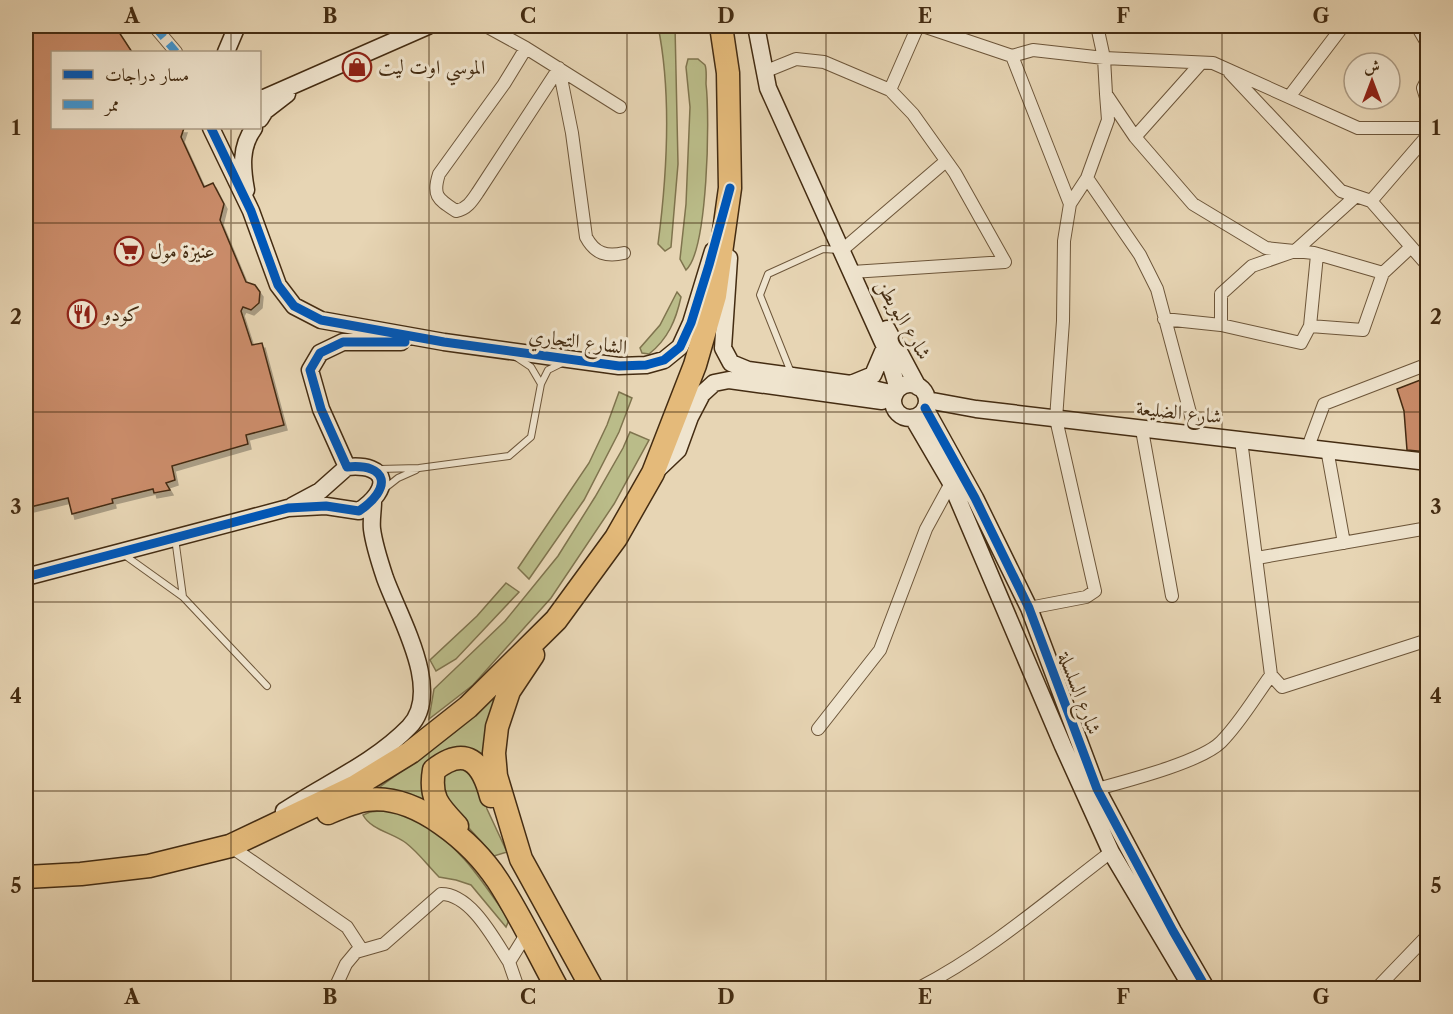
<svg xmlns="http://www.w3.org/2000/svg" width="1453" height="1014" font-family="'Libre Caslon Text',Amiri,serif">
	<style>
		.green { fill: #babc89; stroke: #7f744e; stroke-width: 1.5 }
		.building { fill: #ca8c6a; stroke: #442c12; stroke-width: 1.5; filter: url(#shadow) }
		.lines { fill: none; stroke-linecap: round; stroke-linejoin: round }
		.lane-casing { stroke: #6d563a; stroke-width: 8 }
		.street-casing { stroke: #6d563a; stroke-width: 14 }
		.secondary-casing { stroke: #442c12; stroke-width: 19 }
		.highway-casing { stroke: #442c12; stroke-width: 25 }
		.lane { stroke: #efe4ce; stroke-width: 6 }
		.street { stroke: #efe4ce; stroke-width: 12 }
		.secondary { stroke: #efe4ce; stroke-width: 16 }
		.highway { stroke: #e4ba7a; stroke-width: 22 }
		.quiet { stroke: #4096d3; stroke-width: 8; stroke-dasharray: 15 8; stroke-linecap: butt }
		.cycleway-casing { stroke: #efe4ce; stroke-width: 13 }
		.cycleway { stroke: #0057b8; stroke-width: 9 }
		.grid { fill: none; stroke: #442c12; stroke-width: 1.5; stroke-opacity: 0.55 }
		.labels { text-anchor: middle; dominant-baseline: central; stroke-width: 6; stroke-linejoin: round; paint-order: stroke }
		.poi-label { font-size: 20px; fill: #442c12; stroke: #efe4ce; text-anchor: start }
		.street-label { font-size: 20px; fill: #442c12; stroke: #efe4ce }
		.neatline { fill: none; stroke: #442c12; stroke-width: 2 }
		.grid-label { font-size: 20px; text-anchor: middle; font-weight: bold; fill: #442c12 }
	</style>
	<defs>
		<filter id="shadow"><feDropShadow dx="3" dy="5" stdDeviation="0" flood-color="#0004"/></filter>
	</defs>
	<rect width="100%" height="100%" fill="#e7d5b4"/>
	<filter id="stains"><feTurbulence type="fractalNoise" baseFrequency=".00333" numOctaves="4"/><feColorMatrix values="0 0 0 0 .2 0 0 0 0 .09 0 0 0 0 .02 0 0 0 .5 -.17"/></filter>
	<radialGradient id="worn" r=".72"><stop offset=".6" stop-color="#630" stop-opacity="0"/><stop offset="1" stop-color="#630" stop-opacity=".3"/></radialGradient>
	<path class="green" d="M658,26H675L678,164L671,247L665,251L658,244C667,175 672,95 658,26Z
		M688,59H698C700,61 703,63 705,65C707,70 706,79 706,84C710,116 708,250 686,270L680,259L686,204L690,107L686,67Z
		M677,292L681,297C676,320 668,339 649,354L642,353L640,348L660,325Z
		M619,392L632,398L619,432L584,500L529,579L518,568L589,463L607,425Z
		M630,432L649,440L614,504L551,598L473,685L429,719L434,689L505,621L558,556L595,497L623,448Z
		M506,583L519,592L456,659L436,671L430,660L477,616Z
		M499,692L485,765L444,752L434,809L373,792L455,732Z
		M460,766L482,785L487,809L507,852L494,856L442,798C441,777 441,775 460,766Z
		M389,810C397,813 407,815 415,819C457,841 483,882 509,920L506,927L471,885L456,880L439,877C428,866 419,853 406,843C393,833 371,830 363,815L370,812Z"/>
	<path class="building" d="M26,26H115L132,52H52V128H184L181,137L204,187L213,183L224,204L220,220L246,282L255,285L260,292L259,303L251,310L243,307L241,311L252,345L262,343L284,425L246,435L248,444L172,466L175,480L166,483L170,490L154,493L153,489L112,499L113,503L72,514L68,498L26,508Z
		M1428,377V452L1407,450L1404,411L1397,389Z"/>
	<g class="lines">
		<g class="lane-casing">
			<path id="lane" d="M516,357L531,367L541,384
				M793,371L790,370L760,295L768,274L823,249L840,250
				M379,469L419,468L509,456L531,437L541,384L548,370L562,363
				M384,489L398,478L416,470
				M175,538L183,597
				M123,554L183,597L267,686"/>
		</g>
		<g class="street-casing">
			<path id="street" d="M154,26L176,52
				M486,26L526,48L620,107
				M923,26L1012,56L1033,50L1104,58L1213,63L1358,128H1428
				M1097,26L1104,58L1106,94L1135,137L1193,204L1266,248L1314,253L1383,273
				M1417,26L1428,45
				M526,48L504,84L439,174C432,196 438,199 456,211C467,209 472,201 478,192L559,68
				M1012,56L1070,204
				M559,68L572,133L586,237C595,254 607,257 624,253
				M764,72L796,59L824,62L890,90L913,114L955,173L1005,262L852,272
				M1230,73L1341,191L1371,201
				M1428,78L1423,88L1428,104
				M890,90L918,26
				M1289,97L1343,26
				M1428,135L1371,201L1428,266
				M1135,137L1201,63
				M1087,178L1140,255L1157,289L1196,435
				M841,251L946,161
				M1317,255L1310,326L1363,330L1383,273L1411,247
				M1164,319L1221,325V294L1252,266L1295,251L1356,196
				M1221,325L1301,343L1310,326
				M1142,430L1172,596
				M1241,440L1271,675L1282,687L1428,640
				M1308,447L1324,404L1428,364
				M1327,449L1344,543
				M1257,558L1428,528
				M1029,608L1086,597L1095,591L1056,419L1063,321L1064,241L1070,204L1087,178L1108,120L1106,94
				M818,729L880,650L926,529L951,483
				M1097,789C1126,781 1201,762 1221,742C1240,723 1255,697 1271,675
				M230,846L347,927L362,950
				M335,988L346,964L356,952L384,944L441,894C471,894 494,939 509,962
				M518,988L509,962L527,933
				M919,988C989,952 1049,899 1111,852
				M1377,988L1428,935"/>
		</g>
		<g class="secondary-casing">
			<path id="secondary" d="M756,26L768,88L885,347L898,389
				M226,52L237,26
				M260,98H264L428,26
				M260,119L265,111L287,94
				M211,128L251,211L278,285L294,306L321,320L444,342L568,359L619,366L646,365L664,360L680,347L691,323L713,251
				M246,190C242,168 240,147 254,128
				M729,258L723,348L731,363L748,370L851,384L895,394
				M887,329L918,387
				M851,384L873,375L885,347
				M893 401a17 17 0 1 1 34 0a17 17 0 1 1-34 0Z
				M927,400L976,409L1428,462
				M925,408L975,498L1029,608L1097,789L1173,931L1206,988
				M913,418L951,483L1063,746L1111,852L1192,988
				M656,471L678,450L690,417L702,394L714,383L729,380L882,401
				M292,506L320,491L347,467
				M26,577L288,508L326,506L359,511C392,489 389,463 347,467L321,409L310,370L320,353L343,342H401
				M284,811C325,784 374,763 409,727C444,692 399,617 385,578C380,563 374,545 372,529C371,520 373,510 373,502"/>
		</g>
		<g class="highway-casing">
			<path id="highway" d="M533,655L509,691L497,727L494,753L496,776L521,859L592,988
				M328,813C340,808 354,802 367,800C416,793 473,843 498,881C520,915 538,953 557,988
				M457,826C439,807 429,798 434,770C466,745 482,762 491,796
				M26,877L81,874L149,866L230,846L354,787L411,752L468,707L556,620L616,538L653,473L695,365L715,296L730,188L728,73L721,26"/>
		</g>
		<use href="#lane" class="lane"/>
		<use href="#street" class="street"/>
		<use href="#secondary" class="secondary"/>
		<use href="#highway" class="highway"/>
		<path class="quiet" d="M154,26L176,52"/>
		<g class="cycleway-casing">
			<path id="cycleway" d="M211,128L251,211L278,285L294,306L321,320L444,342L619,366L646,365L664,360L680,347L691,323L709,265L730,188
				M925,408L975,498L1029,608L1097,789L1173,931L1206,988
				M26,577L288,508L326,506L359,511C392,489 389,463 347,467L321,409L310,370L320,353L343,342H405"/>
		</g>
		<use href="#cycleway" class="cycleway"/>
	</g>
	<path class="grid" d="M231,26V52M429,26V988M627,26V988M826,26V988M1024,26V988M1222,26V988M231,128V988M26,223H1428M26,412H1428M26,602H1428M26,791H1428"/>
	<defs>
		<g id="shop-ring" transform="scale(1.5)"><circle r="9.5" fill="#efe4ce" stroke="#8f2418" stroke-width="1.5"/><path d="M-5-2.5h2.3a2.7 3.5 0 0 1 5.4 0H5L5.5 6h-11ZM-1.5-2.5h3a1.5 2.3 0 0 0-3 0Z" fill="#8f2418"/></g>
		<g id="supermarket-ring" transform="scale(1.5)"><circle r="9.5" fill="#efe4ce" stroke="#8f2418" stroke-width="1.5"/><path d="M-6-5.5h2.5l.6 2H6L4.5 2H-2.5L-4.4-4H-6ZM-1.5 3.2a1.3 1.3 0 1 0 .1 0ZM3 3.2a1.3 1.3 0 1 0 .1 0Z" fill="#8f2418"/></g>
		<g id="restaurant-ring" transform="scale(1.5)"><circle r="9.5" fill="#efe4ce" stroke="#8f2418" stroke-width="1.5"/><path d="M-5-6h1v4h1v-4h1v4h1v-4h1v5L-1.5 .5V6h-2V.5L-5-1ZM5-6V6H3V1.5H1.5Q1.5-4 5-6Z" fill="#8f2418"/></g>
	</defs>
	<g fill-rule="evenodd">
		<use href="#shop-ring" x="357" y="67"/>
		<use href="#supermarket-ring" x="129" y="251"/>
		<use href="#restaurant-ring" x="82" y="314"/>
	</g>
	<g class="labels">
		<g class="poi-label">
			<text x="378" y="67">الموسي اوت ليت</text>
			<text x="150" y="251">عنيزة مول</text>
			<text x="103" y="314">كودو</text>
		</g>
		<g class="street-label">
			<text transform="translate(904 319) rotate(60)">شارع البويطن</text>
			<text transform="translate(578 341) rotate(7)">الشارع التجاري</text>
			<text transform="translate(1179 412) rotate(6)">شارع الضليعة</text>
			<text transform="translate(1080 693) rotate(69)">شارع السلسلة</text>
		</g>
	</g>
	<rect width="1453" height="1014" fill="none" stroke="#e7d5b4" stroke-width="66"/>
	<rect x="51" y="51" width="210" height="78" fill="#efe4ce" stroke="#ab9a83" stroke-width="1.5"/>
	<rect x="63" y="70" width="30" height="9" fill="#0057b8" stroke="#ab9a83" stroke-width="1.5"/>
	<text x="105" y="81" font-size="18" fill="#442c12">مسار دراجات</text>
	<rect x="63" y="100" width="30" height="9" fill="#4096d3" stroke="#ab9a83" stroke-width="1.5"/>
	<text x="105" y="111" font-size="18" fill="#442c12">ممر</text>
	<g transform="translate(1372 81)"><circle r="28" fill="#efe4ce" stroke="#ab9a83" stroke-width="1.5"/>
	<path d="M0-4.5L10 22L0 15L-10 22Z" fill="#8f2418"/>
	<text y="-9" font-size="16" font-weight="bold" text-anchor="middle" fill="#442c12">ش</text>
	</g>
	<rect x="33" y="33" width="1387" height="948" class="neatline"/>
	<g class="grid-label">
		<text x="132" y="23">A</text>
		<text x="330" y="23">B</text>
		<text x="528" y="23">C</text>
		<text x="726" y="23">D</text>
		<text x="925" y="23">E</text>
		<text x="1123" y="23">F</text>
		<text x="1321" y="23">G</text>
		<text x="16" y="135">1</text>
		<text x="1436" y="135">1</text>
		<text x="16" y="324">2</text>
		<text x="1436" y="324">2</text>
		<text x="16" y="514">3</text>
		<text x="1436" y="514">3</text>
		<text x="16" y="703">4</text>
		<text x="1436" y="703">4</text>
		<text x="16" y="893">5</text>
		<text x="1436" y="893">5</text>
		<text x="132" y="1004">A</text>
		<text x="330" y="1004">B</text>
		<text x="528" y="1004">C</text>
		<text x="726" y="1004">D</text>
		<text x="925" y="1004">E</text>
		<text x="1123" y="1004">F</text>
		<text x="1321" y="1004">G</text>
	</g>
	<rect width="100%" height="100%" filter="url(#stains)"/>
	<rect width="100%" height="100%" fill="url(#worn)"/>
</svg>
